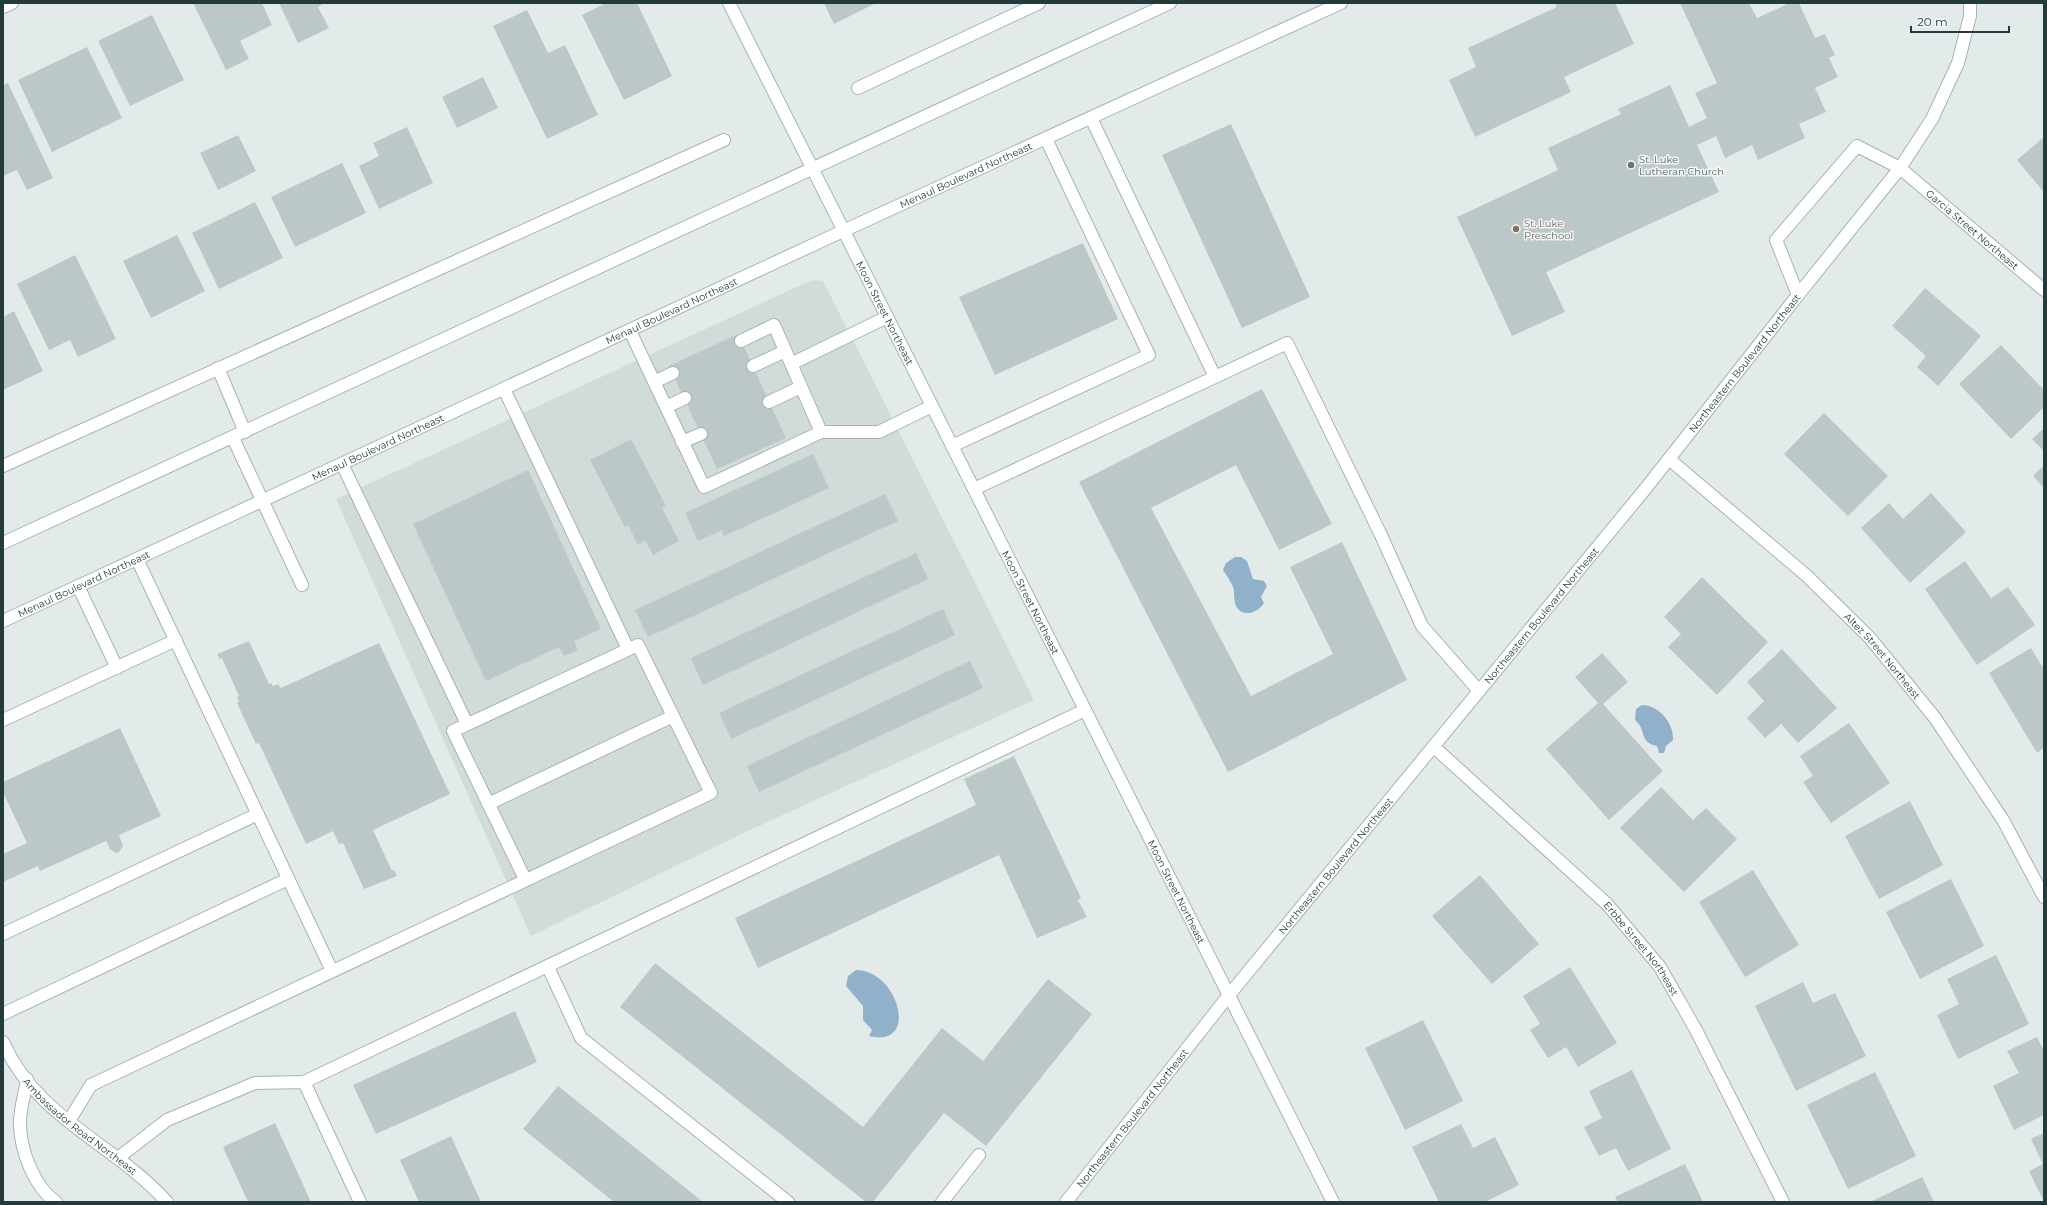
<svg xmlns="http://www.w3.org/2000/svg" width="2047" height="1205" font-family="Montserrat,sans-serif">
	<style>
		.built { fill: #d1dbd9 }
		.water { fill: #91b1ca }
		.building { fill: #bbc8c7 }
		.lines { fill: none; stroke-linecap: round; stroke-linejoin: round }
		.lane-casing { stroke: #a6b2b2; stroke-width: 14 }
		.street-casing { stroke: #a6b2b2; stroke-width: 14 }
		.secondary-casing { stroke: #a3b5b4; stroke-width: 14 }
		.lane { stroke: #fff; stroke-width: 12 }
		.street { stroke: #fff; stroke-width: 12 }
		.secondary { stroke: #fff; stroke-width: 12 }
		.worship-dot { fill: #6b7280; stroke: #f3f8f7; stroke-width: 1.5 }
		.education-dot { fill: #8d6e63; stroke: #f3f8f7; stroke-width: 1.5 }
		.labels { text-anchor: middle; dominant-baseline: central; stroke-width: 3; stroke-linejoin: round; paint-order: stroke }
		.worship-label { font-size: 10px; fill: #5b616d; stroke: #f3f8f7; text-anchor: start }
		.street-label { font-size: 10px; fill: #253a3a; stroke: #f3f8f7 }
		.education-label { font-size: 10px; fill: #785e54; stroke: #f3f8f7; text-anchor: start }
	</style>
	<rect width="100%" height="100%" fill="#e3ebea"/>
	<path class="built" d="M812,280L823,281L1034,700L748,831L531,936L336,499Z"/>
	<path class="water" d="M1235,557H1241L1247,561L1253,579L1264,581L1267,586L1261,597L1264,603C1259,612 1243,619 1236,606C1234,601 1234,595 1234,590C1232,583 1227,576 1223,570L1226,563Z
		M1642,705C1659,705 1674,723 1673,740L1666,746L1664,753H1659L1657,746C1639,743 1647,730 1635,720L1636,709Z
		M856,970C899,970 920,1049 869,1036L872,1030L863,1020V1006L846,986L848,976Z"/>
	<path class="building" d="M193,3H262L272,25L240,41L249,59L226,70Z
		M279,3H325L318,7L329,28L298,43Z
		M606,3H637L672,76L624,100L582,15Z
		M824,3H876L834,24Z
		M1555,3H1615L1634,44L1564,77L1571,92L1475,137L1449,80L1476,67L1468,48L1557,7Z
		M1680,3H1749L1757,18L1790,3H1799L1815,38L1825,34L1835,55L1829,58L1838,77L1815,88L1826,112L1799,124L1805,138L1758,160L1752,145L1725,158L1716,136L1697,145L1719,192L1546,272L1565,312L1512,336L1457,217L1558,170L1548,148L1621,114L1618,109L1670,85L1689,127L1707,118L1695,93L1717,83Z
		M527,10L548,53L565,45L598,115L547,139L493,26Z
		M152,15L184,80L130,106L98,41Z
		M87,47L122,118L52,152L18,80Z
		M483,77L498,108L457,128L442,97Z
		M8,83L53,178L27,190L17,170L3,176V85Z
		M1231,124L1310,297L1242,328L1162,155Z
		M407,127L433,183L379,209L359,166L379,156L373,143Z
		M238,135L256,171L218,190L200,153Z
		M2044,137V192L2017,160Z
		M342,163L366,213L295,247L271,197Z
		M255,202L283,258L219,289L192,233Z
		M177,235L205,291L151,318L123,261Z
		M1083,243L1118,319L995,375L959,297Z
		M75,255L116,339L78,357L70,340L49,350L17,284Z
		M1925,288L1981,336L1938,386L1917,367L1926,356L1892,326Z
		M14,311L43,371L3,390V317Z
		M738,334L786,438L717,469L669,366Z
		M2001,345L2044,390V407L2011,439L1959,384Z
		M1262,389L1332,524L1279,550L1236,465L1151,508L1251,696L1333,654L1290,567L1342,542L1407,680L1228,772L1079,482Z
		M1824,413L1888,476L1848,516L1784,454Z
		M2044,428V451L2032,439Z
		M631,439L666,506L662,508L679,541L653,555L645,540L638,545L628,525L625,527L590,460Z
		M813,454L829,488L724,536L722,530L698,541L685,513Z
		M2044,465V488L2033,476Z
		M528,470L601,629L574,641L578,650L564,656L559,647L486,681L413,524Z
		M1931,493L1966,532L1910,583L1861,528L1889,503L1903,519Z
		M885,494L898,521L648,637L635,610Z
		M916,553L928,579L703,685L691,658Z
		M1965,561L1991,598L2008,587L2035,625L1977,665L1925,589Z
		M1702,577L1768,642L1717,695L1668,647L1681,634L1664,617Z
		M943,609L955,635L731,739L719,713Z
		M249,641L269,684L271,683L273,686L278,684L281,688L379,643L450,794L373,830L392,871L394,870L397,876L364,889L343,843L339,844L333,831L306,844L259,743L256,744L237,703L239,701L237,697L239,696L222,658L220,659L217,654Z
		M2031,648L2042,666L2044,665V748L2037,753L1989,673Z
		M1782,649L1837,708L1798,743L1781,724L1765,738L1747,718L1764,701L1747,682Z
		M1602,653L1628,682L1603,704L1663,771L1609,820L1546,749L1598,703L1575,677Z
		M970,661L983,688L759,792L747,766Z
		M1849,723L1890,783L1831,823L1803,782L1813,776L1800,756Z
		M120,728L161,816L119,835L123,846L119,852L116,853L110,849L106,841L40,871L38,866L3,882V854L27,843L3,792V782Z
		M1014,756L1081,898L1078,900L1087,917L1037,938L999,855L758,968L735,918L976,805L964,779Z
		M1661,787L1693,820L1706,808L1737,839L1684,892L1620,828Z
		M1910,801L1943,865L1879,899L1845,836Z
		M1753,870L1799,945L1745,977L1699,902Z
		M1480,875L1539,944L1492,984L1432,916Z
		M1951,879L1984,946L1920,979L1886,912Z
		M1996,955L2029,1024L1958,1059L1937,1015L1959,1004L1947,979Z
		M655,963L863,1127L942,1028L983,1061L1048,979L1092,1014L986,1146L944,1113L873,1202H866L620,1007Z
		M1570,967L1617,1043L1578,1067L1566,1047L1548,1058L1530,1030L1540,1024L1523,996Z
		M1803,982L1813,1003L1835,993L1866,1056L1796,1091L1755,1006Z
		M515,1011L537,1062L376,1134L353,1085Z
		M1423,1020L1463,1101L1405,1130L1365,1048Z
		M2037,1037L2044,1051V1115L2014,1130L1993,1086L2019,1073L2007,1051Z
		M1632,1070L1671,1149L1628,1171L1616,1148L1599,1156L1584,1127L1602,1118L1589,1091Z
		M1875,1072L1916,1156L1848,1189L1807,1105Z
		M558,1086L703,1202H614L523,1129Z
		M275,1123L311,1202H248L223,1147Z
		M1461,1124L1473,1148L1495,1137L1519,1185L1485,1202H1439L1412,1147Z
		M2044,1133V1202L2029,1171L2043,1164L2031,1139Z
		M451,1136L481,1202H419L400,1160Z
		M1685,1164L1703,1202H1618L1615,1197Z
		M1922,1177L1934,1202H1870Z"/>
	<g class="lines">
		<g class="lane-casing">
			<path id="lane" d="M1091,118L1215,377L1287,343L1380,533L1422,626L1479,691
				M1798,295L1776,240L1857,146L1900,168
				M630,331L704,487L821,432L774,325L741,341
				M791,364L887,317
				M753,366L785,351
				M218,368L245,432
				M654,382L673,373
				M504,389L628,649
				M769,402L801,387
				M666,407L685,398
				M821,432H879L932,406
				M233,438L302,585
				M682,442L701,434
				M952,446L1149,355L1046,139
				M342,464L467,724
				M974,489L1215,377
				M137,559L332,971
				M78,586L117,668
				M3,720L176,640
				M488,804L673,716
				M3,934L258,814
				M548,967L581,1038L788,1202
				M3,1014L288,879
				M27,1079C25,1094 19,1111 20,1126C21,1151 34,1187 56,1202
				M304,1082L360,1202
				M69,1121L91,1085L711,793L638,645L453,731L525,879
				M118,1158L167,1120L255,1083L304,1082L1085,710
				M942,1202L979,1155"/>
		</g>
		<g class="street-casing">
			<g id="street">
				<path d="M3,7L12,3"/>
				<path d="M858,88L1039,3"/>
				<path id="s1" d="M1900,168L2044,290"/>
				<path id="s2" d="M1669,459L1807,576L1870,638L1935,718L2003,820L2044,897"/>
				<path d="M3,466L724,140"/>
				<path id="s3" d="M1434,747L1607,904L1660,967L1696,1030L1783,1202"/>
				<path id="s4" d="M3,1042C37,1119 114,1143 167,1202"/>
			</g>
		</g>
		<g class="secondary-casing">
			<g id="secondary">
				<path id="s5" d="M729,3L1333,1202"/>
				<path d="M3,543L1170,3"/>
				<path id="s6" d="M3,621L843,231L1341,3"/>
				<path id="s7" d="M1066,1202L1229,995L1646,488L1798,295L1900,168L1932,119L1958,63L1970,16V3"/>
			</g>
		</g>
		<use href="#lane" class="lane"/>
		<use href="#street" class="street"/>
		<use href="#secondary" class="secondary"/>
	</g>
	<circle class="worship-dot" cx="1631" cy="165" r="4"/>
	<circle class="education-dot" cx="1516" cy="229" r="4"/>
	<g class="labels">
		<g class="worship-label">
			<text x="1639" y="159">St. Luke<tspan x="1639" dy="12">Lutheran Church</tspan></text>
		</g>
		<g class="street-label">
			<text stroke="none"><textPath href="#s6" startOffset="1061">Menaul Boulevard Northeast</textPath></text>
			<text stroke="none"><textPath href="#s1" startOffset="95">Garcia Street Northeast</textPath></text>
			<text stroke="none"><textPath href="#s6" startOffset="737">Menaul Boulevard Northeast</textPath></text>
			<text stroke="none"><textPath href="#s5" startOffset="347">Moon Street Northeast</textPath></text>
			<text stroke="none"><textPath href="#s7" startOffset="1079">Northeastern Boulevard Northeast</textPath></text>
			<text stroke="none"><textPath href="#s6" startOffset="413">Menaul Boulevard Northeast</textPath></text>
			<text stroke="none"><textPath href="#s6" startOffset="89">Menaul Boulevard Northeast</textPath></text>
			<text stroke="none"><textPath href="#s5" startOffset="671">Moon Street Northeast</textPath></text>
			<text stroke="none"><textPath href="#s7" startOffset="755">Northeastern Boulevard Northeast</textPath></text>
			<text stroke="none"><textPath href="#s2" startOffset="291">Altez Street Northeast</textPath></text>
			<text stroke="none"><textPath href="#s7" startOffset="431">Northeastern Boulevard Northeast</textPath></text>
			<text stroke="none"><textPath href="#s5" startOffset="995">Moon Street Northeast</textPath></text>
			<text stroke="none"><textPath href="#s3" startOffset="290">Erbbe Street Northeast</textPath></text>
			<text stroke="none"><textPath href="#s7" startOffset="107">Northeastern Boulevard Northeast</textPath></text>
			<text stroke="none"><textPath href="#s4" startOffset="116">Ambassador Road Northeast</textPath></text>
		</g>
		<g class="education-label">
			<text x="1524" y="223">St. Luke<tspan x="1524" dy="12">Preschool</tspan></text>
		</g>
	</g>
	<rect width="2047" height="1205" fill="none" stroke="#253a3a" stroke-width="8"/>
	<path d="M1911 26v6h98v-6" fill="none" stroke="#253a3a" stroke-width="2"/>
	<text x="1917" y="26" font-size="12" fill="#253a3a" stroke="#f3f8f7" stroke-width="3" paint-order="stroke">20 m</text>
</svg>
